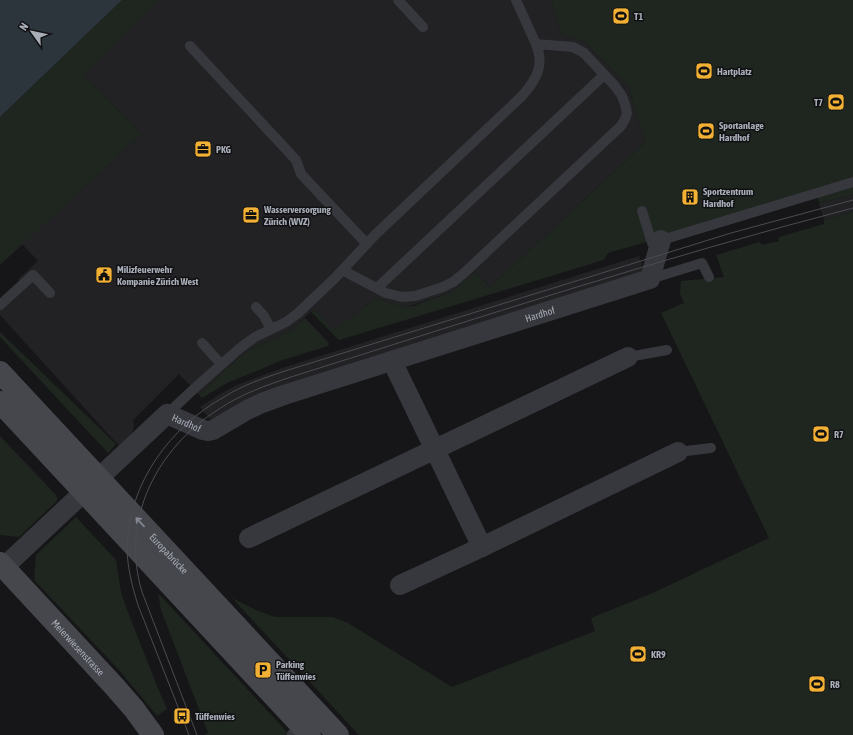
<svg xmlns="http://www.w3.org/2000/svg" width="853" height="735" font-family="'Asap Condensed',sans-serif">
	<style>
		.built { fill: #222225 }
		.green { fill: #1e261f }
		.water { fill: #2c353c }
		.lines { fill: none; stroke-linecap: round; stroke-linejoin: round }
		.lane { stroke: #37383d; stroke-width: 10 }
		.street { stroke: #37383d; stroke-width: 20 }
		.secondary { stroke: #45474d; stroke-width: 22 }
		.tram { stroke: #4a4c52; stroke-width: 1 }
		.oneway { stroke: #858993 }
		.labels { text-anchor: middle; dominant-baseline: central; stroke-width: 3; stroke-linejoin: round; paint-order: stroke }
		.poi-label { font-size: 10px; font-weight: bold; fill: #a8adb8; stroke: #111113; text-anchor: start }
		.street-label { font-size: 10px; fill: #a8adb8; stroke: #111113 }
	</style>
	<rect width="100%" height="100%" fill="#161618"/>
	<path class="built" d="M159,0H551L561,34L585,42L629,88L645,143L490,287L475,271L454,291L413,305L404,306L394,305L376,298L334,330L314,309L291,330L284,334L249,350L241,356L199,395L179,374L133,420L134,427L132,433L119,446L0,315V305L22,284L18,279L38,261L22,244L142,134L84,75Z
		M853,195V212L824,220L819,203Z
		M639,256L644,270L641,274L212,422L200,407L220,394L237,385L282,368Z"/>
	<path class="green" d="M122,0H159L84,75L142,134L0,265V117Z
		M551,0H853V182L790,201L608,253L604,260L339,340L311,312L314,309L334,330L376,298L394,305L413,306L454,291L475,271L490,287L645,143L629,88L585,42L561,34Z
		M853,183V195L819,203L817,195Z
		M853,212V735H359L232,598L256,610L275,617H333L348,623L452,687L595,631L591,618L655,592L769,538L661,313L684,303L680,294L681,281L724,277L716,255L760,242L762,245L779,241V237L824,224V220Z
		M305,318L329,343L328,346L280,361L254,372L227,383L202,398L199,395L241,356L249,350L284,334L291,330Z
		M0,332L116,444L108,453L0,337Z
		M0,436L56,495L57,498V501L19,537L0,535Z
		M76,517L116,560L121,592L126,607L157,686L167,709L157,716L120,671L34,580L36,555Z
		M158,593L290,735H204L208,733L161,610Z"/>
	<path class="water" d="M0,0H122L0,117Z"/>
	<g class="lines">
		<path class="lane" d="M398,0L423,27
			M190,46L296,160L301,174L366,243
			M642,211L652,243L853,182
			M342,270L386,293L402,297L415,296L443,287L453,282L463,274L621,126L625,119L627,113L625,104L622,96L615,86L584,53L573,47L536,44
			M650,279L702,263L709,277
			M377,288L604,75
			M0,305L33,275L50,293
			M256,307L264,316L271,329
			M202,343L221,364
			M628,357L667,350
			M167,414L196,387L240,348L255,337L286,322L297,314L334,279L376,234L522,96C536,80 545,66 536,44L516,0
			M678,452L711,448
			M292,734L293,735"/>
		<g class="street">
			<path d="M392,361L482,547"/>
			<path d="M249,538L628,357"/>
			<path id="s1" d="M4,567L167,414L203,430L208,431L213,430L247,410L262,403L284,395L650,279L661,240"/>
			<path d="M400,585L482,547L678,452"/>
		</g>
		<g class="secondary">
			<path id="s2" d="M0,372L338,735"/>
			<path d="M0,402L310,735"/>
			<path id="s3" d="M0,563L114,686L134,709L153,735"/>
		</g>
		<path class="tram" d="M189,735L138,605C132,586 127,566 127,546C129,483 170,427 224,397C243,385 264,378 285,371L657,256L731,233L853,200
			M197,735L142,592C120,519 157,448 219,409C241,394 267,385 291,377C478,318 664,257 853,208"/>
	</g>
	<defs><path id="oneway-shaft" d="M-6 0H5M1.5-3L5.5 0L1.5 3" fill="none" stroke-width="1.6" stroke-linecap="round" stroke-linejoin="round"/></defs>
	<use class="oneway" href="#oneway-shaft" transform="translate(140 522) rotate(-133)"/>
	<defs>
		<g id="stadium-square" transform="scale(0.9)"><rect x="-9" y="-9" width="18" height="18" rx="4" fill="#f2b134" stroke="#111113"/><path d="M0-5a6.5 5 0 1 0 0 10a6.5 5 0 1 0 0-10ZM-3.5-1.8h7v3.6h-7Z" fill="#111"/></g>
		<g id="office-square" transform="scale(0.9)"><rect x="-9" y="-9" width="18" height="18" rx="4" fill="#f2b134" stroke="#111113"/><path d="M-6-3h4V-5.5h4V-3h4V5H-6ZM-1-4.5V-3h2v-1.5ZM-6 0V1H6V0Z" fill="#111"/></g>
		<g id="building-square" transform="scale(0.9)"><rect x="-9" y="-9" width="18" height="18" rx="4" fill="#f2b134" stroke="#111113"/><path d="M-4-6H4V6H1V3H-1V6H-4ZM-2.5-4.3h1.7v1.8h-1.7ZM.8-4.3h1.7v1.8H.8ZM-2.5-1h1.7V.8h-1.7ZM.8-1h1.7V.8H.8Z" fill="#111"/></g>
		<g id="civic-square" transform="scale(0.9)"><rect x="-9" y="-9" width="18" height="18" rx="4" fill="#f2b134" stroke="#111113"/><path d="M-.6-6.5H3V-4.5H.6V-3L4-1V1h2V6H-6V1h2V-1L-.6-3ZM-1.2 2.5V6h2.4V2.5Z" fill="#111"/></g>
		<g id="parking-square" transform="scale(0.9)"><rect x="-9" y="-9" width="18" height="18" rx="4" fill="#f2b134" stroke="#111113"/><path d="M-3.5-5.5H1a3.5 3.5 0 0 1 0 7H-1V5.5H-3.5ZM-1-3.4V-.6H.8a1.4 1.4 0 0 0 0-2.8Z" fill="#111"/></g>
		<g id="bus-square" transform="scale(0.9)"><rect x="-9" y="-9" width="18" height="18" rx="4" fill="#f2b134" stroke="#111113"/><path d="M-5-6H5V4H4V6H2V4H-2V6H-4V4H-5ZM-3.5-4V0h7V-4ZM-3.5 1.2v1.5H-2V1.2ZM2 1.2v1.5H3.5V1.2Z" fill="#111"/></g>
	</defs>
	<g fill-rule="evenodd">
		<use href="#stadium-square" x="621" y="16"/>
		<use href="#stadium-square" x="704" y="71"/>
		<use href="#stadium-square" x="836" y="102"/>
		<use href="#stadium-square" x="706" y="131"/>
		<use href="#office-square" x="203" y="149"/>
		<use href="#building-square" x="690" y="197"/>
		<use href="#office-square" x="251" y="215"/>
		<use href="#civic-square" x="104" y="275"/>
		<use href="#stadium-square" x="821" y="434"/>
		<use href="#stadium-square" x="638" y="654"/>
		<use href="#parking-square" x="263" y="670"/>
		<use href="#stadium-square" x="817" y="684"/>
		<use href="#bus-square" x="182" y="716"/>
	</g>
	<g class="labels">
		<g class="poi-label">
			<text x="634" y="16">T1</text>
			<text x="717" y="71">Hartplatz</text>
			<text x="823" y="102" text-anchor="end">T7</text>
			<text x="719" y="125">Sportanlage<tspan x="719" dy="12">Hardhof</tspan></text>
			<text x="216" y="149">PKG</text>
			<text x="703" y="191">Sportzentrum<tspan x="703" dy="12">Hardhof</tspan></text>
			<text x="264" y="209">Wasserversorgung<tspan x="264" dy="12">Zürich (WVZ)</tspan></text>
			<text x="117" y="269">Milizfeuerwehr<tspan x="117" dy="12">Kompanie Zürich West</tspan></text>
			<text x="834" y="434">R7</text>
			<text x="651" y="654">KR9</text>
			<text x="276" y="664">Parking<tspan x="276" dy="12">Tüffenwies</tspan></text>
			<text x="830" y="684">R8</text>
			<text x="195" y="716">Tüffenwies</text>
		</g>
		<g class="street-label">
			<text stroke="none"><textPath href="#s1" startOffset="621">Hardhof</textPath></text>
			<text stroke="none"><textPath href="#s1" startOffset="245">Hardhof</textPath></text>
			<text stroke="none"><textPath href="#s2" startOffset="248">Europabrücke</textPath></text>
			<text stroke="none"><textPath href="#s3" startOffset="115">Meierwiesenstrasse</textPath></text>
		</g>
	</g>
	<g transform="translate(32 32) rotate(303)" stroke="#111113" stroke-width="3" paint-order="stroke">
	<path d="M0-3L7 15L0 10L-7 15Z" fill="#a8adb8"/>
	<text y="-6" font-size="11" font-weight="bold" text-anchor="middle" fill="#a8adb8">N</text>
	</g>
</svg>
